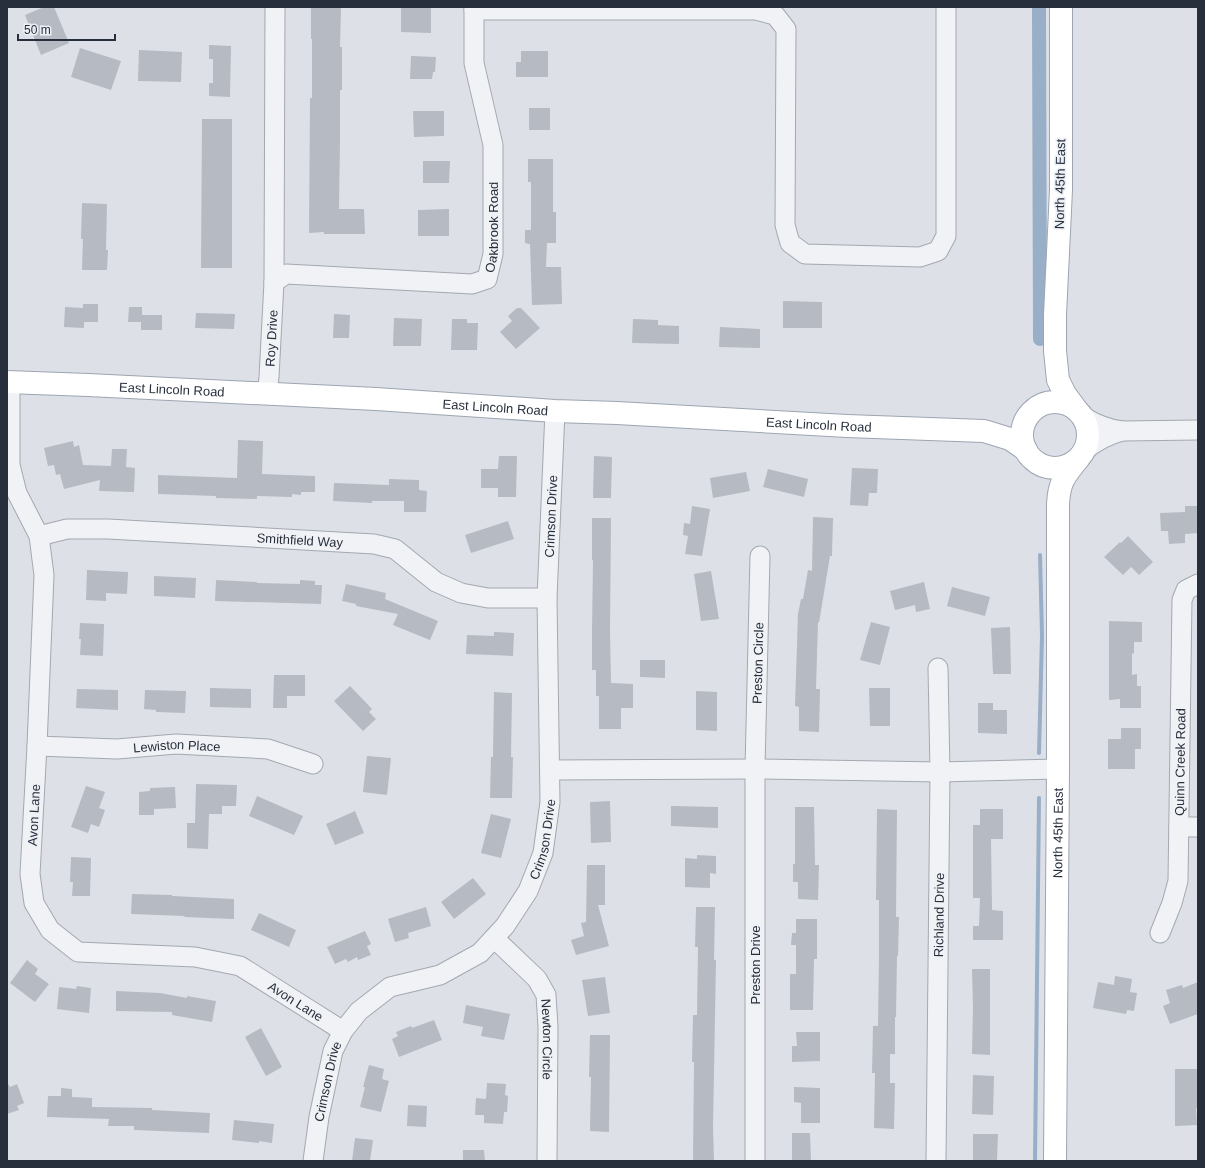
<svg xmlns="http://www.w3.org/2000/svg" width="1205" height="1168" font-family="Helvetica,sans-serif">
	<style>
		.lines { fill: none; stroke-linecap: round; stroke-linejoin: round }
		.stream { stroke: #99aec7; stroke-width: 4 }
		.canal { stroke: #99aec7; stroke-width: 14 }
		.building { fill: #b5bac3 }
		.minor-casing { stroke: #a3a8b1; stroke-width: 21 }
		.major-casing { stroke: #9da5b2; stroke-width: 24 }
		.minor { stroke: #f0f2f5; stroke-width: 19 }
		.major { stroke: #fff; stroke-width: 22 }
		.labels { text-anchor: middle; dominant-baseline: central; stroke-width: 3.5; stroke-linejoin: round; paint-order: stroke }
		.street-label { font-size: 13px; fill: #272f3d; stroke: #edf0f5 }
	</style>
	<rect width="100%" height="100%" fill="#dde1e7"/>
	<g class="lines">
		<path class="stream" d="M1039,753L1042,635L1040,555
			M1035,1161L1039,798"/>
		<path class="canal" d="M1039,7L1040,339"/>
	</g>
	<path class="building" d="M44,7H54L69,43L41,55L25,15Z
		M311,7H341L340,47H342V90H340V140L339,209H364L365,234H324V232L309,233L310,98H312V39H311Z
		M401,7H431V33L401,32Z
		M209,45L231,46L230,97L209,96V83H213V59H209Z
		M80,48L121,61L111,90L71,77Z
		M139,50L182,52L181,82L138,81Z
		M521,51H548V77H516V62H521Z
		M411,56L436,57L435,72H433L432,79H410Z
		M529,108H550V130H529Z
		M413,111H444V136L414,137Z
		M202,119H232V268H201Z
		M528,159H553V212H556V243H547L546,267H561L562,304L532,305L530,244L525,243V230H531V182H528Z
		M423,161H450L449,183H423Z
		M82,203L107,204L106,250H108L107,270H82L83,239H81Z
		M449,209V236H418V210Z
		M783,301L822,302V328H783Z
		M83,304H98V322H84V328L64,327L65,307L83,308Z
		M129,307H142V315H162V330H141V322H128Z
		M517,308H521L540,328L516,349L500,332L512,321L508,316Z
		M196,313L235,314L234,329L195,328Z
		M334,314L350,315L349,338H333Z
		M394,318L422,319L421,346H393Z
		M452,319H467V323H478L477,350H451Z
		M633,319L658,320V325L679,326V344L632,343Z
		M720,327L760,329V348L719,347Z
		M238,440L263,441L262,474L315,476V492H301V495L292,494V497L257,496V499L216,498V496L158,494V475L237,478Z
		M73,441L74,447L79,445L83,465L111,466L112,449H127L126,467L135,468L134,492L99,491L100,480L64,489L60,474L56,475L54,465L48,466L44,448Z
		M499,456H517L516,497H498V488H481V469H498Z
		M594,456L612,457L611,498H593Z
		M852,468L878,469L877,493H869L868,506L850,505Z
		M768,469L808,479L804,497L763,487Z
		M746,472L750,491L713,498L710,478Z
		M389,479L419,480V490L427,491L426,512H404V501H372V503L333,501L334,483L389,485Z
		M692,506L710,509L702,556L685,554L688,536L683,535L684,523L690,524Z
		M1185,506H1198V533L1185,534V543L1169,544L1168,531H1161L1160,513L1185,512Z
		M813,517L833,518L832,556H830L819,623L818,622L816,689H820L819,732L799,731V707L795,706L798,614L801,599H803L808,570L812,571Z
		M592,518H611L610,630L611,683L633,684V708H621V729H599V696H596V670H592V631L593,560H592Z
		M508,521L514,539L471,553L465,535Z
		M1128,536L1153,562L1139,575L1131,567L1123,575L1104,557L1120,542L1121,543Z
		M87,570L128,572L127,594L106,593V601L86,600Z
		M711,571L719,619L701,621L694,574Z
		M154,576L196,578L195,598L154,596Z
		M216,580L257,582V583L300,584V580L315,581V585H322L321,604L215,601Z
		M924,582L930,609L916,612L915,605L895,610L890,591Z
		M346,584L386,593L385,599L438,621L430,640L393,625L398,614L356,606V604L342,601Z
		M952,587L990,597L985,616L947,606Z
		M1109,621L1142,622V642H1134V654L1132,653V675L1137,674V686H1141V708H1120V699L1109,700Z
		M871,622L890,627L880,665L860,660Z
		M80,623L104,624L103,656L80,655L81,639H79Z
		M1010,627L1011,674H993L991,628Z
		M494,632L514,633L513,656L466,654L467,635L494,636Z
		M640,660H665V678L640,677Z
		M274,675H305V696H287V708H273Z
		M350,686L372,709L369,712L376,719L363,731L334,701Z
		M210,688L251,689V708L210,707Z
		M869,688H890V726H870Z
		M77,689L118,690V710L76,708Z
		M145,690L186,691L185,713L156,712V710L144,709Z
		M696,691L717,692V731L696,730Z
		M494,692L512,693L511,757H513L512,798H490L491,757H493Z
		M978,703H993V710H1007V734L978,733Z
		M1121,728H1141V749H1135V769H1108V739H1121Z
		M367,756L391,758L387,795L363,792Z
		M196,784L237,785L236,806H222V814H209L208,849L187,848V823H195Z
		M86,786L105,792L99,808L105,810L99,827L91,824L88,833L71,827Z
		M175,787L176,808L154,809V815H139V792L150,791V788Z
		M257,796L303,816L294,835L249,816Z
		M610,801L611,842L591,843L590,802Z
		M671,806L718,807V828L671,826Z
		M795,807H814L815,865H819L818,900L798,899V882H793V864H795Z
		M877,809L897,810L896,917H899L898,956H897L896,1017H895V1054H890V1083H895L894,1129L874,1128L875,1073H872L873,1026H878L879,956V900H876Z
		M980,809H1003V839H991L992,910L1003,911V940H973V926H979L980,898H973V825H980Z
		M355,811L364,833L335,845L326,824Z
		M491,814L511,819L501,858L481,853Z
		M697,855L716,856V874L710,873V888L685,887V858L697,859Z
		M71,857L91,858L90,896H72L73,882H70Z
		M587,865H605V905H598L609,946L576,955L571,940L584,936L581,923L586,922Z
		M473,878L486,894L454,919L441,902Z
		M132,894L172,895V896L234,899V919L184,917L185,916L131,914Z
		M426,907L431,926L408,933L409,938L395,942L388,919Z
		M696,907H715L714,960H716L713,1127L714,1161H693L694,1062H692L693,1015H697L698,947H695Z
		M259,913L296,930L289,947L251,930Z
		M796,919H817V959H814L813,1010H790V974H796V945H791L792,933H796Z
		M365,931L371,944L367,946L371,955L358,960L357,957L348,962L346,959L335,964L327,947Z
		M27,960L38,969L35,974L49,984L35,1002L10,983Z
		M972,969H990V1055L972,1054L973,1007Z
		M1115,976L1132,979L1130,992L1137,993L1134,1011L1127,1010L1126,1014L1093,1008L1098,982L1114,985Z
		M605,977L610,1013L588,1016L582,980Z
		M1198,982V1014L1170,1024L1163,1006L1170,1003L1166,990L1182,985L1183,988Z
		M77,986L91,988L89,1013L57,1009L59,987L76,989Z
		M116,991L160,993L187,998V996L216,1001L212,1022L172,1015V1012L116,1011Z
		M466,1005L510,1014L504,1040L481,1036L483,1027L463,1023Z
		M434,1020L442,1040L399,1057L392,1039L398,1036L396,1032L411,1026L412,1028Z
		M261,1028L282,1067L266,1076L245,1037Z
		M796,1032H820V1061L792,1062V1046H797Z
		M590,1035H610L609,1132L590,1131L591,1077H589Z
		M369,1065L384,1069L382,1079L389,1081L381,1112L360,1107L365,1087H363Z
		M1175,1069H1198V1108H1196L1197,1125L1175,1126Z
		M973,1075L994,1076L993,1115L972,1114Z
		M7,1082L10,1087L17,1084L24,1103L17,1106L19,1110L7,1114Z
		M487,1083L506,1084L505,1095L508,1096L507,1112H504L503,1124L484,1123V1115H475L476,1098L486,1099Z
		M794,1087L820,1088V1123H801V1103L794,1102Z
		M61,1088L72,1089V1097L92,1098V1107L152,1108V1110L210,1113L209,1133L134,1130V1126H108L109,1119L47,1117L48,1096H61Z
		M408,1105L427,1106L426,1127L407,1126Z
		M234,1120L274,1124L272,1143L259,1141V1143L232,1140Z
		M792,1133H810L811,1161H792Z
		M973,1134H998L997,1161H973Z
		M355,1138L373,1140L370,1161H352Z
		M463,1150H484L485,1161H463Z"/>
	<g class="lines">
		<g class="minor-casing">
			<g id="minor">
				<path d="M474,10H756L775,15L786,29L785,225L790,243L805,254L920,257L938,251L946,236V7"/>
				<path id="s1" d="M274,282L286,274L472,284L487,279L493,254V145L474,63V7"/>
				<path id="s2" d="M10,382V465L17,493L39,536L44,575L37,746L30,874L34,903L50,930L78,952L195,957L240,966L343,1031"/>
				<path id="s3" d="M267,394L269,377L274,282L275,7"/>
				<path d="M1084,417C1097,425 1107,429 1122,431L1198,430"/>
				<path d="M1086,449C1098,440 1107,435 1122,431"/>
				<path id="s4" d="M39,536L67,529H108L374,544L395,549L436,582L461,593L488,598H547"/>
				<path id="s5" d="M37,746L117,749L176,744L268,749L313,764"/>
				<path d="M550,770L755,769L940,772L1058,769"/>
				<path d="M1179,827H1198"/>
				<path id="s6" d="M1160,933L1172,903L1178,881L1182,600L1186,590L1198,584"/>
				<path id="s7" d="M494,938L537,979L546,995L548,1027L547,1161"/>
				<path id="s8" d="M313,1161L319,1117L333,1051L343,1031L359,1011L390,987L440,975L480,953L505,926L528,891L543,853L550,802L547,598L555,411"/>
				<path id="s9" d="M755,1161V769L760,556"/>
				<path id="s10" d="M936,1161L940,772L938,668"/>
			</g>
		</g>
		<g class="major-casing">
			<g id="major">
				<path d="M1061,7V190L1055,315V351L1058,380L1065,394L1076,409"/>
				<path id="s11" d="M7,382L88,385L376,399L555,411L617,413L847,426L984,431L1010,439L1026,450"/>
				<circle cx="1055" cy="435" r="33"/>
				<path id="s12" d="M1055,1161L1058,769V504C1059,482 1065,475 1079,458"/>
			</g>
		</g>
		<use href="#minor" class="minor"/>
		<use href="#major" class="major"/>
	</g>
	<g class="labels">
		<g class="street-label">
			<text transform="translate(1060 184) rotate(-89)">North 45th East</text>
			<text stroke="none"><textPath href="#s1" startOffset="269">Oakbrook Road</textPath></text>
			<text stroke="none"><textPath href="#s3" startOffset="56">Roy Drive</textPath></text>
			<text stroke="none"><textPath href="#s11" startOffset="165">East Lincoln Road</textPath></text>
			<text stroke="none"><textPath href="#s11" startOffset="489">East Lincoln Road</textPath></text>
			<text stroke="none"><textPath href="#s11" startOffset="813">East Lincoln Road</textPath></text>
			<text stroke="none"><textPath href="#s8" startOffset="753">Crimson Drive</textPath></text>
			<text stroke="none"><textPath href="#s4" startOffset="262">Smithfield Way</textPath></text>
			<text stroke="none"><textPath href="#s9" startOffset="498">Preston Circle</textPath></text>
			<text stroke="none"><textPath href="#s5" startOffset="140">Lewiston Place</textPath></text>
			<text stroke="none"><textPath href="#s6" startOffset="174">Quinn Creek Road</textPath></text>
			<text transform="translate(34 815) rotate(-87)">Avon Lane</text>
			<text stroke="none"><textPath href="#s12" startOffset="328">North 45th East</textPath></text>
			<text stroke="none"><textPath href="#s8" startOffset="429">Crimson Drive</textPath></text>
			<text stroke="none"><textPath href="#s10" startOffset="246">Richland Drive</textPath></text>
			<text transform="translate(755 965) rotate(-90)">Preston Drive</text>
			<text stroke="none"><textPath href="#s2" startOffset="824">Avon Lane</textPath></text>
			<text stroke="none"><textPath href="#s7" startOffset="122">Newton Circle</textPath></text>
			<text stroke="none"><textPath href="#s8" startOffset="81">Crimson Drive</textPath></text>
		</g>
	</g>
	<rect width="1205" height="1168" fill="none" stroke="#272f3d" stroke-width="16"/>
	<path d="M18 34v6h97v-6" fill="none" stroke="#272f3d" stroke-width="2"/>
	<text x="24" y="34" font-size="12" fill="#272f3d" stroke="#edf0f5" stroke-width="3" paint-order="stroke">50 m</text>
</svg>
